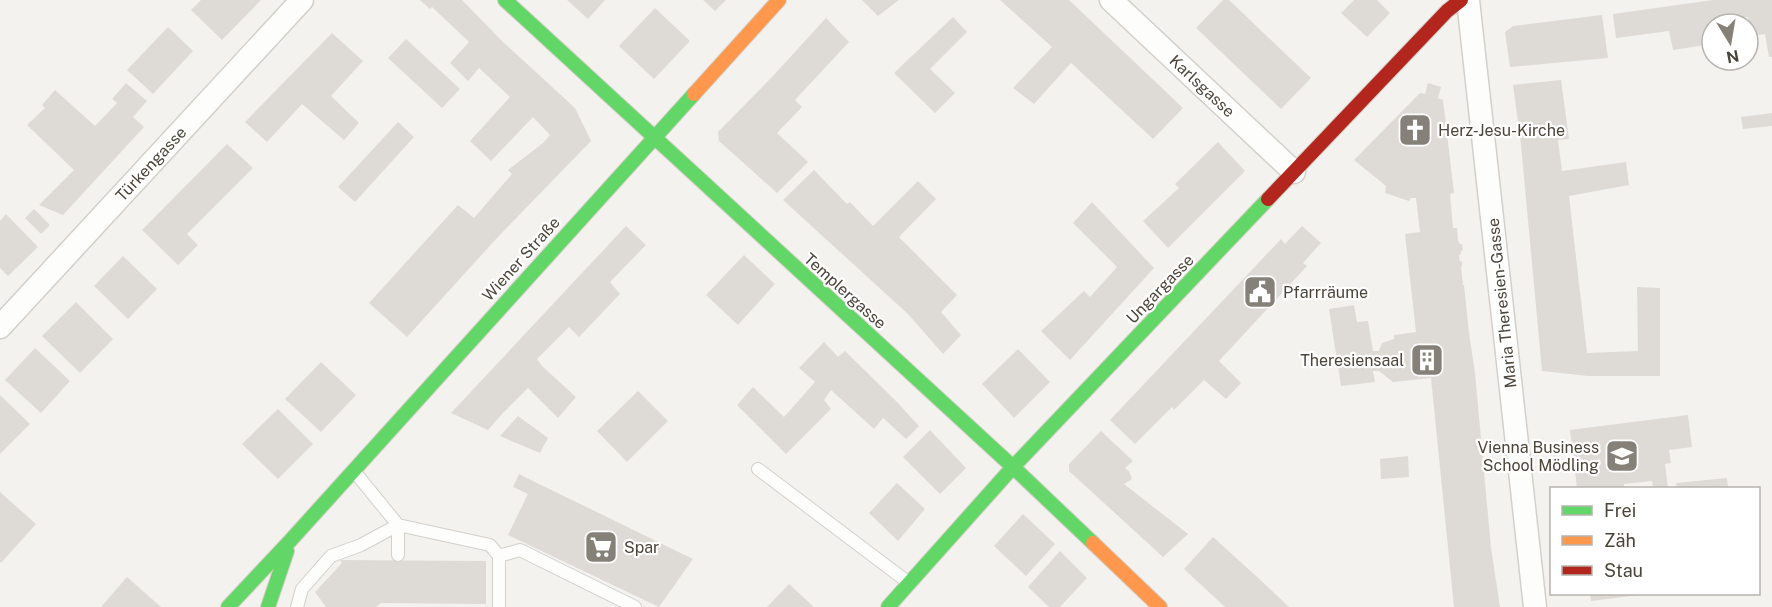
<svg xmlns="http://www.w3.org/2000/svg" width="1772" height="607" font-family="'Public Sans',sans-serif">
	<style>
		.building { fill: #dedbd6 }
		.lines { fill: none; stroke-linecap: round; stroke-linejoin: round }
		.lane-casing { stroke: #d2d0cb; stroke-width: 14 }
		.street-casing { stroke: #d2d0cb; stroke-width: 25 }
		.fast-casing { stroke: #d3cfc5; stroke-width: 16 }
		.slow-casing { stroke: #d3cfc5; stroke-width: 16 }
		.jam-casing { stroke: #d3cfc5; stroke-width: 16 }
		.lane { stroke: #fdfdfc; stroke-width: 12 }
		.street { stroke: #fdfdfc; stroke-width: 22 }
		.fast { stroke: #63d668; stroke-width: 14 }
		.slow { stroke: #ff974d; stroke-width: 14 }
		.jam { stroke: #b3261e; stroke-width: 14 }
		.labels { text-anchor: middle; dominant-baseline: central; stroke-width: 4.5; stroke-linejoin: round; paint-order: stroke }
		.street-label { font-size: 16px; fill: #4b4439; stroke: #fff }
		.poi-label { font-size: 16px; fill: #4b4439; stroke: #fff; text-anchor: start }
	</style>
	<rect width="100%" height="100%" fill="#f4f2ee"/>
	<path class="building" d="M201,0H261L222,40L191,10Z
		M420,0H462L503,42L575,108L591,141L496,239L407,337L369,303L458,205L474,218L512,174L508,170L543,143L550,135L533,117L491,161L470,141L510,97L479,68L468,81L450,63L469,42L432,7L430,9Z
		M567,0H605L588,19Z
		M703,0H726L715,11Z
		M862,0H899L878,16Z
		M1000,0H1069L1183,108L1153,139L1071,63L1034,104L1013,88L1052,47Z
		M1223,0H1229L1311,78L1281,109L1196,28Z
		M1354,0H1377L1390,13L1367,37L1341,13Z
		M1713,0H1772V57H1769L1765,34L1750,36L1748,17L1729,20V24H1712V44L1673,50L1669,31L1616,38L1613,14Z
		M655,8L690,41L654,79L619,46Z
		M1602,15L1608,58L1510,67L1505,32L1513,26Z
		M953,17L967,32L930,69L955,93L935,113L894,73Z
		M826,18L849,42L795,100L802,107L777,133L808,162L777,193L719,141L718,132L772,77Z
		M168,27L193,51L153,94L127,70Z
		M332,33L363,61L331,96L359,123L344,140L302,104L267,142L245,122Z
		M406,39L460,89L442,108L388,58Z
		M1561,80L1569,139L1558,140L1562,171L1626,162L1629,185L1569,196L1587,353L1638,351L1637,287L1660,288V376H1588L1542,371L1521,145L1513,85Z
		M126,83L147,101L133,117L144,127L63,215L39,205L74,170L27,125L45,108L42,105L55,90L95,126L117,103L112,99Z
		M1428,83L1441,87L1438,98L1443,100L1454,193L1450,194L1453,228H1457L1458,241L1460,244H1462L1463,250L1461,251V254L1459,255L1460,262L1462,261V266H1461L1463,285H1464L1469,333L1475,373L1491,548L1500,607H1454L1431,378L1393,382L1379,371H1373L1375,382L1341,386L1329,309L1354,305L1357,322L1368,321L1373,351H1379L1382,343L1394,339V335L1416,332L1405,234L1420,232L1416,198H1411L1409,201L1385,193L1386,186L1354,160L1420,93L1425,94Z
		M1772,113V126L1743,129L1741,117Z
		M398,122L414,137L355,202L338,187Z
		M1218,142L1245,171L1168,248L1143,221L1179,188L1175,184Z
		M227,144L253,168L187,234L198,245L178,265L142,230Z
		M814,170L847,204L850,202L873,226L918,181L936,199L899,237L957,295L941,312L961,335L943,354L908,314L783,200Z
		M1092,202L1154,268L1070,360L1041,331L1084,291L1090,297L1117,267L1073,223Z
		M34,209L50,225L41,234L25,218Z
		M6,214L38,247L8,276L0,268V221Z
		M626,226L646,245L610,282L620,294L579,337L569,327L537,359L542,366L576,397L558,418L528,388L503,413L488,430L451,413Z
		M1302,226L1321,243L1303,263L1307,266L1219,361L1241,383L1226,399L1204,380L1174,410L1172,407L1135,444L1110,420L1281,239L1285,244Z
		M744,255L775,284L738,325L706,295Z
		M123,256L157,289L128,319L94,286Z
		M76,302L113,339L80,373L42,336Z
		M824,342L838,357L845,351L897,402L919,426L906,439L883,418L874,429L831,390L824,400L831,409L786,454L737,405L753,387L784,417L815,382L799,368Z
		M35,348L70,381L41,413L5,380Z
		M1018,349L1050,382L1014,418L982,384Z
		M321,362L356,395L321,432L285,399Z
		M638,391L668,421L627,462L597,431Z
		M0,395L30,424L0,454Z
		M278,409L313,444L278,479L242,444Z
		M1688,415L1692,447L1669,450L1671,463L1665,464L1668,488H1653L1652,481L1624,484V488H1577L1570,430Z
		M518,416L548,438L540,453L500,436Z
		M930,430L966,468L940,494L903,457Z
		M1101,431L1133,461L1125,468L1129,471L1132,479L1124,484L1188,534L1163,557L1069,471V464Z
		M1408,456L1409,477L1381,479L1380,459Z
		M519,474L533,481L693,559L659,607L508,535L528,494L513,487Z
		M1727,478L1728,488H1677L1676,483Z
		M897,483L925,509L898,541L869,513Z
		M0,492L36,524L1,563L0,562Z
		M1023,514L1055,544L1026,576L994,546Z
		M1213,537L1255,575L1289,607H1225L1184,569Z
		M1060,551L1087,578L1060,607H1049L1028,587Z
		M340,560L486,561V604L381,603L376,607H326L315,592L342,563Z
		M127,577L161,607H101Z
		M789,584L814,607H767Z
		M1590,594H1639V595L1591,601Z"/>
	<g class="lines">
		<g class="lane-casing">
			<path id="lane" d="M758,469L909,583
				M354,471L398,525L490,545L499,556V607
				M499,556L520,550L635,607
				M297,607L302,589L331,556L361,545L398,525V555"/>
		</g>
		<g class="street-casing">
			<path id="street" d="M1111,0L1294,172
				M1468,0L1535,607
				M0,327L302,0"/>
		</g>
		<g class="fast-casing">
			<path id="fast" d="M505,0L1013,467L1093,543
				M228,607L290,541L694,94
				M268,607L287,551
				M888,607L1013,467L1268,199"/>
		</g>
		<g class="slow-casing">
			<path id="slow" d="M694,94L779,0
				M1093,543L1160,607"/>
		</g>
		<g class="jam-casing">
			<path id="jam" d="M1268,199L1447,11L1461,0"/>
		</g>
		<use href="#lane" class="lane"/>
		<use href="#street" class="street"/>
		<use href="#fast" class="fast"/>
		<use href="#slow" class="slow"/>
		<use href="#jam" class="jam"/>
	</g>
	<defs>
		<g id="church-square" transform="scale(1.725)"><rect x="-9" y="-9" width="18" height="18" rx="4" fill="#868178" stroke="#fff"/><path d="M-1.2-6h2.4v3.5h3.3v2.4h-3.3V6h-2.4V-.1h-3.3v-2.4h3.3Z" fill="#fff"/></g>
		<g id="civic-square" transform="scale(1.725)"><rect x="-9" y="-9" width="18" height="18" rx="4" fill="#868178" stroke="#fff"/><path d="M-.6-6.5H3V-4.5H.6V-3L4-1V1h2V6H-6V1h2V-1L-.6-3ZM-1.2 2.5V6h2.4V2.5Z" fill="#fff"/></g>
		<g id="building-square" transform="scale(1.725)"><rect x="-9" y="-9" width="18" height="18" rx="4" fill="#868178" stroke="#fff"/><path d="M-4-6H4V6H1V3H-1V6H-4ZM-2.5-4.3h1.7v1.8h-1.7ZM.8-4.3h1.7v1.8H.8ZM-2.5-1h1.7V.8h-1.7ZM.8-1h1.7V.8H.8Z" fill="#fff"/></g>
		<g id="school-square" transform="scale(1.725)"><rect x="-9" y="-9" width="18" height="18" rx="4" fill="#868178" stroke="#fff"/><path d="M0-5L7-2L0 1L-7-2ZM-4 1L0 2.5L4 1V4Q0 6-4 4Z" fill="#fff"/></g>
		<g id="supermarket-square" transform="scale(1.725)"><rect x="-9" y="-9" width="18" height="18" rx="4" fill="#868178" stroke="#fff"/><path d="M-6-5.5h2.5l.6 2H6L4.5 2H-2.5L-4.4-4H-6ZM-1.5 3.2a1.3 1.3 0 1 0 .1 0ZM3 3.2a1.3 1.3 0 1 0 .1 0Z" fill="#fff"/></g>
	</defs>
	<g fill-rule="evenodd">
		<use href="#church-square" x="1415" y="130"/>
		<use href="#civic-square" x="1260" y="292"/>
		<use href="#building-square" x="1427" y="360"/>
		<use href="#school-square" x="1622" y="456"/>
		<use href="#supermarket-square" x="601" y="547"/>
	</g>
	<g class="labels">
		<g class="street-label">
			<text transform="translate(1202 86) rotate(43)">Karlsgasse</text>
			<text transform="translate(151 164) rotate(-47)">Türkengasse</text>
			<text transform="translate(521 259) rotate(-48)">Wiener Straße</text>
			<text transform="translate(1160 289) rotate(-46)">Ungargasse</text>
			<text transform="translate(845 291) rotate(42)">Templergasse</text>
			<text transform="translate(1502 303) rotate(-96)">Maria Theresien-Gasse</text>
		</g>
		<g class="poi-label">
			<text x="1438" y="130">Herz-Jesu-Kirche</text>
			<text x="1283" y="292">Pfarrräume</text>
			<text x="1404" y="360" text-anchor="end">Theresiensaal</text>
			<text x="1599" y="447" text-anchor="end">Vienna Business<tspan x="1599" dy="18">School Mödling</tspan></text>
			<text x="624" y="547">Spar</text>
		</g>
	</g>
	<rect x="1550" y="487" width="210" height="108" fill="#ffffff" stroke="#b7b4b0" stroke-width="1.5"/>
	<rect x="1562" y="506" width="30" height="9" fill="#63d668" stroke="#b7b4b0" stroke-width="1.5"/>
	<text x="1604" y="517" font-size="18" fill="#4b4439">Frei</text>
	<rect x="1562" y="536" width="30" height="9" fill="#ff974d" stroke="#b7b4b0" stroke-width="1.5"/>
	<text x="1604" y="547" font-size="18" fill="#4b4439">Zäh</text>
	<rect x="1562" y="566" width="30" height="9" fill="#b3261e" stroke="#b7b4b0" stroke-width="1.5"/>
	<text x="1604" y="577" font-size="18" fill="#4b4439">Stau</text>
	<g transform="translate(1730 42) rotate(169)"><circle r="28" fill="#ffffff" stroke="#b7b4b0" stroke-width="1.5"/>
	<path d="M0-4.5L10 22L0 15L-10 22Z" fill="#868178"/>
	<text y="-9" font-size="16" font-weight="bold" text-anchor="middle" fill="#4b4439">N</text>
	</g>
</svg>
